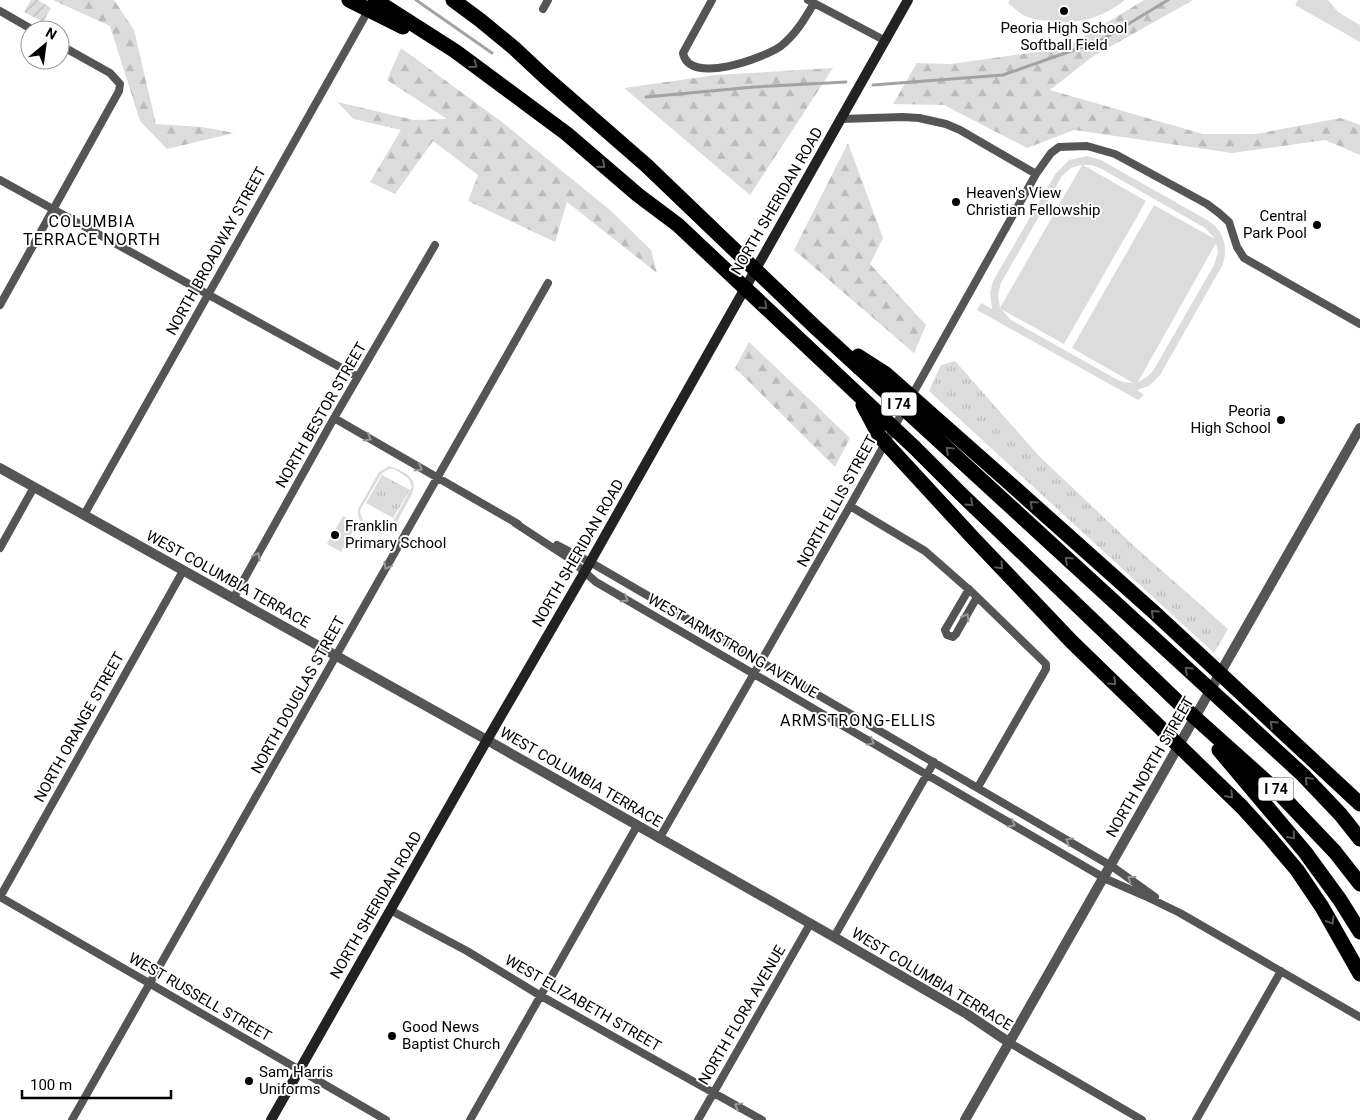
<svg xmlns="http://www.w3.org/2000/svg" width="1360" height="1120" font-family="Roboto,sans-serif">
	<style>
		.grass { fill: url(#grass-tufts) }
		.forest { fill: url(#forest-firs) }
		.garden { fill: url(#garden-furrows) }
		.pitch { fill: #dcdcdc; fill-rule: evenodd }
		.lines { fill: none; stroke-linecap: round; stroke-linejoin: round }
		.stream { stroke: #a3a3a3; stroke-width: 3 }
		.minor { stroke: #555; stroke-width: 8 }
		.tertiary { stroke: #555; stroke-width: 10 }
		.secondary { stroke: #222; stroke-width: 10 }
		.motorway { stroke: #000; stroke-width: 15 }
		.oneway { stroke: #595959 }
		.oneway2 { stroke: #999 }
		.poi-dot { fill: #000; stroke: #fff; stroke-width: 2 }
		.labels { text-anchor: middle; dominant-baseline: central; stroke-width: 4; stroke-linejoin: round; paint-order: stroke }
		.shield { fill: #fff; stroke: #4c4c4c; stroke-width: 1 }
		.shield-label { font-size: 14px; font-weight: bold; fill: #000 }
		.poi-label { font-size: 15px; fill: #000; stroke: #fff; text-anchor: start }
		.street-label { font-size: 15px; fill: #000; stroke: #fff }
		.neighbourhood-label { font-size: 16px; letter-spacing: 1px; fill: #000; stroke: #fff }
	</style>
	<defs>
		<pattern id="grass-tufts" width="24" height="20" patternUnits="userSpaceOnUse" patternTransform="scale(1.25)"><rect width="24" height="20" fill="#dcdcdc"/><path d="M3 7l-1-3M5 7V3M7 7l1-3M15 17l-1-3M17 17v-4M19 17l1-3" fill="none" stroke="#bbb"/></pattern>
		<pattern id="forest-firs" width="22" height="20" patternUnits="userSpaceOnUse" patternTransform="scale(1.25)"><rect width="22" height="20" fill="#dcdcdc"/><path d="M5 1l3.5 6h-7zM16 11l3.5 6h-7z" fill="#bbb"/></pattern>
		<pattern id="garden-furrows" width="10" height="10" patternUnits="userSpaceOnUse" patternTransform="scale(1.25)"><rect width="10" height="10" fill="#dcdcdc"/><path d="M-1 1l2-2M0 10L10 0M9 11l2-2" fill="none" stroke="#bbb"/></pattern>
	</defs>
	<rect width="100%" height="100%" fill="#fff"/>
	<path class="grass" d="M955,361L1039,456L1134,546L1228,629L1214,653L929,391L941,365Z
		M382,475L410,490L393,518L366,503Z"/>
	<path class="forest" d="M53,0H114L134,30L156,124L202,127L234,133L167,149L140,121L110,26Z
		M1144,0H1193L1092,57L1050,90L1203,134H1256L1341,118L1360,125V155L1325,140L1232,153L1074,130L1027,148L944,105L893,104L917,63L951,64L1065,48Z
		M401,48L502,122L610,210L651,250L657,273L567,202L555,242L468,201L478,175L433,141L395,194L370,182L401,130L354,119L337,102L414,120L447,119L387,80Z
		M833,68L750,195L624,88L716,75Z
		M848,143L883,238L870,264L926,325L914,353L794,250Z
		M749,342L850,438L835,467L735,368Z"/>
	<path class="garden" d="M31,0H38L51,8L43,22L24,12Z"/>
	<path class="pitch" d="M1010,0H1125C1102,18 1078,25 1050,21C1041,20 1031,19 1023,15C1018,12 1013,7 1008,3Z
		M1298,0H1328L1338,12L1360,25V42L1295,5Z
		M1087,156L1101,160L1207,220C1224,230 1229,248 1222,266L1160,375L1149,386L1137,390L1144,395L1138,400L977,310L981,303L992,309L990,293L993,281L1056,173L1069,160ZM1081,165H1082L1000,308L998,295L1001,283L1062,176L1071,168ZM1083,165H1091L1100,168L1205,228L1215,239L1154,205L1072,348L1133,383L1123,382L1116,379L1011,320L1001,309L1064,344L1146,201ZM1216,243L1218,252L1214,265L1153,371L1147,377L1138,382Z
		M389,466C394,467 398,469 403,472C422,482 412,494 404,509C398,519 394,532 381,534C368,531 356,523 358,509L379,472ZM389,469H394L408,478L412,487L390,527C379,536 360,524 360,510L382,473Z
		M343,516L357,524L341,552L327,544Z"/>
	<g class="lines">
		<path class="stream" d="M416,0L492,53
			M873,85L1003,75L1100,41L1168,0
			M646,97L754,87L846,82"/>
		<path class="minor" d="M712,0L683,53C689,86 764,58 781,46C796,34 804,20 814,3
			M808,0L884,40
			M543,9L548,0
			M0,11L33,30
			M841,119L903,117L919,118L946,124L960,130L1036,174
			M0,180L358,377
			M0,305L119,91L120,84L110,73L60,45
			M334,418L518,524
			M850,506L925,551L974,594L1046,664V669L978,787
			M84,515L369,9
			M515,523L570,559L596,582L1106,879L1145,896L1180,913L1360,1017
			M557,545L590,562L1113,867L1155,897
			M0,548L34,487
			M183,571L0,897L386,1120
			M969,589L945,630L947,635L953,637L956,634L977,597
			M233,599L334,418L435,245
			M659,839L850,506L1036,174L1051,153L1059,147L1087,146L1115,154L1207,204L1219,213L1229,222L1237,247L1244,258L1360,324
			M390,910L467,951L541,996L762,1120
			M834,937L934,762
			M1010,1043L1142,1120
			M72,1120L548,283
			M470,1120L637,826
			M698,1120L810,924
			M1196,1120L1281,971"/>
		<path class="tertiary" d="M0,468L487,740L834,937L967,1014L1010,1043
			M965,1120L1360,428"/>
		<path class="secondary" d="M271,1120L487,740L584,573L908,0"/>
		<path class="motorway" d="M349,0L403,27
			M375,0L455,51L505,88L567,134L638,195L678,225L915,448L960,493L1181,705L1278,792L1335,852L1360,884
			M453,0L480,20L514,48L545,77L646,165L815,327L1303,775L1341,815L1360,839
			M858,356L886,374L1007,481L1156,614L1360,804
			M863,405L880,437L974,539L1072,642L1242,807L1270,838L1297,870L1322,907L1360,974
			M1219,750L1305,852L1340,900L1360,932"/>
	</g>
	<defs><path id="oneway-chevron" d="M-2-3.5L2.5 0L-2 3.5" fill="none" stroke-width="1.6" stroke-linecap="round" stroke-linejoin="round" transform="scale(1.25)"/></defs>
	<g class="oneway">
		<use href="#oneway-chevron" transform="translate(474 65) rotate(36)"/>
		<use href="#oneway-chevron" transform="translate(602 165) rotate(41)"/>
		<use href="#oneway-chevron" transform="translate(764 306) rotate(44)"/>
		<use href="#oneway-chevron" transform="translate(949 450) rotate(-137)"/>
		<use href="#oneway-chevron" transform="translate(970 503) rotate(43)"/>
		<use href="#oneway-chevron" transform="translate(1033 504) rotate(-138)"/>
		<use href="#oneway-chevron" transform="translate(1068 560) rotate(-137)"/>
		<use href="#oneway-chevron" transform="translate(1000 566) rotate(46)"/>
		<use href="#oneway-chevron" transform="translate(1154 613) rotate(-138)"/>
		<use href="#oneway-chevron" transform="translate(1188 670) rotate(-137)"/>
		<use href="#oneway-chevron" transform="translate(1113 682) rotate(44)"/>
		<use href="#oneway-chevron" transform="translate(1273 724) rotate(-137)"/>
		<use href="#oneway-chevron" transform="translate(1308 780) rotate(-134)"/>
		<use href="#oneway-chevron" transform="translate(1230 795) rotate(45)"/>
		<use href="#oneway-chevron" transform="translate(1292 836) rotate(50)"/>
		<use href="#oneway-chevron" transform="translate(1331 921) rotate(59)"/>
	</g>
	<g class="oneway2">
		<use href="#oneway-chevron" transform="translate(368 438) rotate(30)"/>
		<use href="#oneway-chevron" transform="translate(419 468) rotate(31)"/>
		<use href="#oneway-chevron" transform="translate(257 556) rotate(-61)"/>
		<use href="#oneway-chevron" transform="translate(387 566) rotate(119)"/>
		<use href="#oneway-chevron" transform="translate(625 599) rotate(30)"/>
		<use href="#oneway-chevron" transform="translate(966 617) rotate(-60)"/>
		<use href="#oneway-chevron" transform="translate(871 742) rotate(30)"/>
		<use href="#oneway-chevron" transform="translate(1012 824) rotate(30)"/>
		<use href="#oneway-chevron" transform="translate(1069 841) rotate(-150)"/>
		<use href="#oneway-chevron" transform="translate(1131 879) rotate(-143)"/>
		<use href="#oneway-chevron" transform="translate(738 1106) rotate(-151)"/>
	</g>
	<g class="poi-dot">
		<circle cx="1064" cy="11" r="5"/>
		<circle cx="956" cy="202" r="5"/>
		<circle cx="1317" cy="225" r="5"/>
		<circle cx="1281" cy="420" r="5"/>
		<circle cx="335" cy="535" r="5"/>
		<circle cx="392" cy="1036" r="5"/>
		<circle cx="249" cy="1081" r="5"/>
	</g>
	<g class="labels">
		<g class="shield">
			<rect x="881.5" y="392.5" width="35" height="23" rx="4"/>
			<rect x="1258.5" y="777.5" width="35" height="23" rx="4"/>
		</g>
		<g class="shield-label">
			<text x="899" y="404">I 74</text>
			<text x="1276" y="789">I 74</text>
		</g>
		<g class="poi-label">
			<text x="1064" y="28" text-anchor="middle">Peoria High School<tspan x="1064" dy="17">Softball Field</tspan></text>
			<text x="966" y="193">Heaven's View<tspan x="966" dy="17">Christian Fellowship</tspan></text>
			<text x="1307" y="216" text-anchor="end">Central<tspan x="1307" dy="17">Park Pool</tspan></text>
			<text x="1271" y="411" text-anchor="end">Peoria<tspan x="1271" dy="17">High School</tspan></text>
			<text x="345" y="526">Franklin<tspan x="345" dy="17">Primary School</tspan></text>
			<text x="402" y="1027">Good News<tspan x="402" dy="17">Baptist Church</tspan></text>
			<text x="259" y="1072">Sam Harris<tspan x="259" dy="17">Uniforms</tspan></text>
		</g>
		<g class="street-label">
			<text transform="translate(777 201) rotate(-60)">NORTH SHERIDAN ROAD</text>
			<text transform="translate(216 251) rotate(-61)">NORTH BROADWAY STREET</text>
			<text transform="translate(321 415) rotate(-60)">NORTH BESTOR STREET</text>
			<text transform="translate(837 501) rotate(-61)">NORTH ELLIS STREET</text>
			<text transform="translate(578 553) rotate(-60)">NORTH SHERIDAN ROAD</text>
			<text transform="translate(228 579) rotate(29)">WEST COLUMBIA TERRACE</text>
			<text transform="translate(733 646) rotate(30)">WEST ARMSTRONG AVENUE</text>
			<text transform="translate(298 695) rotate(-61)">NORTH DOUGLAS STREET</text>
			<text transform="translate(79 727) rotate(-61)">NORTH ORANGE STREET</text>
			<text transform="translate(1150 767) rotate(-60)">NORTH NORTH STREET</text>
			<text transform="translate(581 777) rotate(30)">WEST COLUMBIA TERRACE</text>
			<text transform="translate(376 905) rotate(-60)">NORTH SHERIDAN ROAD</text>
			<text transform="translate(932 979) rotate(31)">WEST COLUMBIA TERRACE</text>
			<text transform="translate(200 997) rotate(30)">WEST RUSSELL STREET</text>
			<text transform="translate(583 1003) rotate(30)">WEST ELIZABETH STREET</text>
			<text transform="translate(742 1015) rotate(-60)">NORTH FLORA AVENUE</text>
		</g>
		<g class="neighbourhood-label">
			<text x="92" y="221">COLUMBIA<tspan x="92" dy="18">TERRACE NORTH</tspan></text>
			<text x="858" y="720">ARMSTRONG-ELLIS</text>
		</g>
	</g>
	<g transform="translate(45 45) rotate(29)"><circle r="24" fill="#ffffff" stroke="#999999"/>
	<path d="M0-4L9 19L0 12L-9 19Z" fill="#000000"/>
	<text y="-8" font-size="14" font-weight="bold" text-anchor="middle" fill="#000000">N</text>
	</g>
	<path d="M22 1090v8h149v-8" fill="none" stroke="#000000" stroke-width="2.5"/>
	<text x="30" y="1090" font-size="15" fill="#000000" stroke="#ffffff" stroke-width="4" paint-order="stroke">100 m</text>
</svg>
